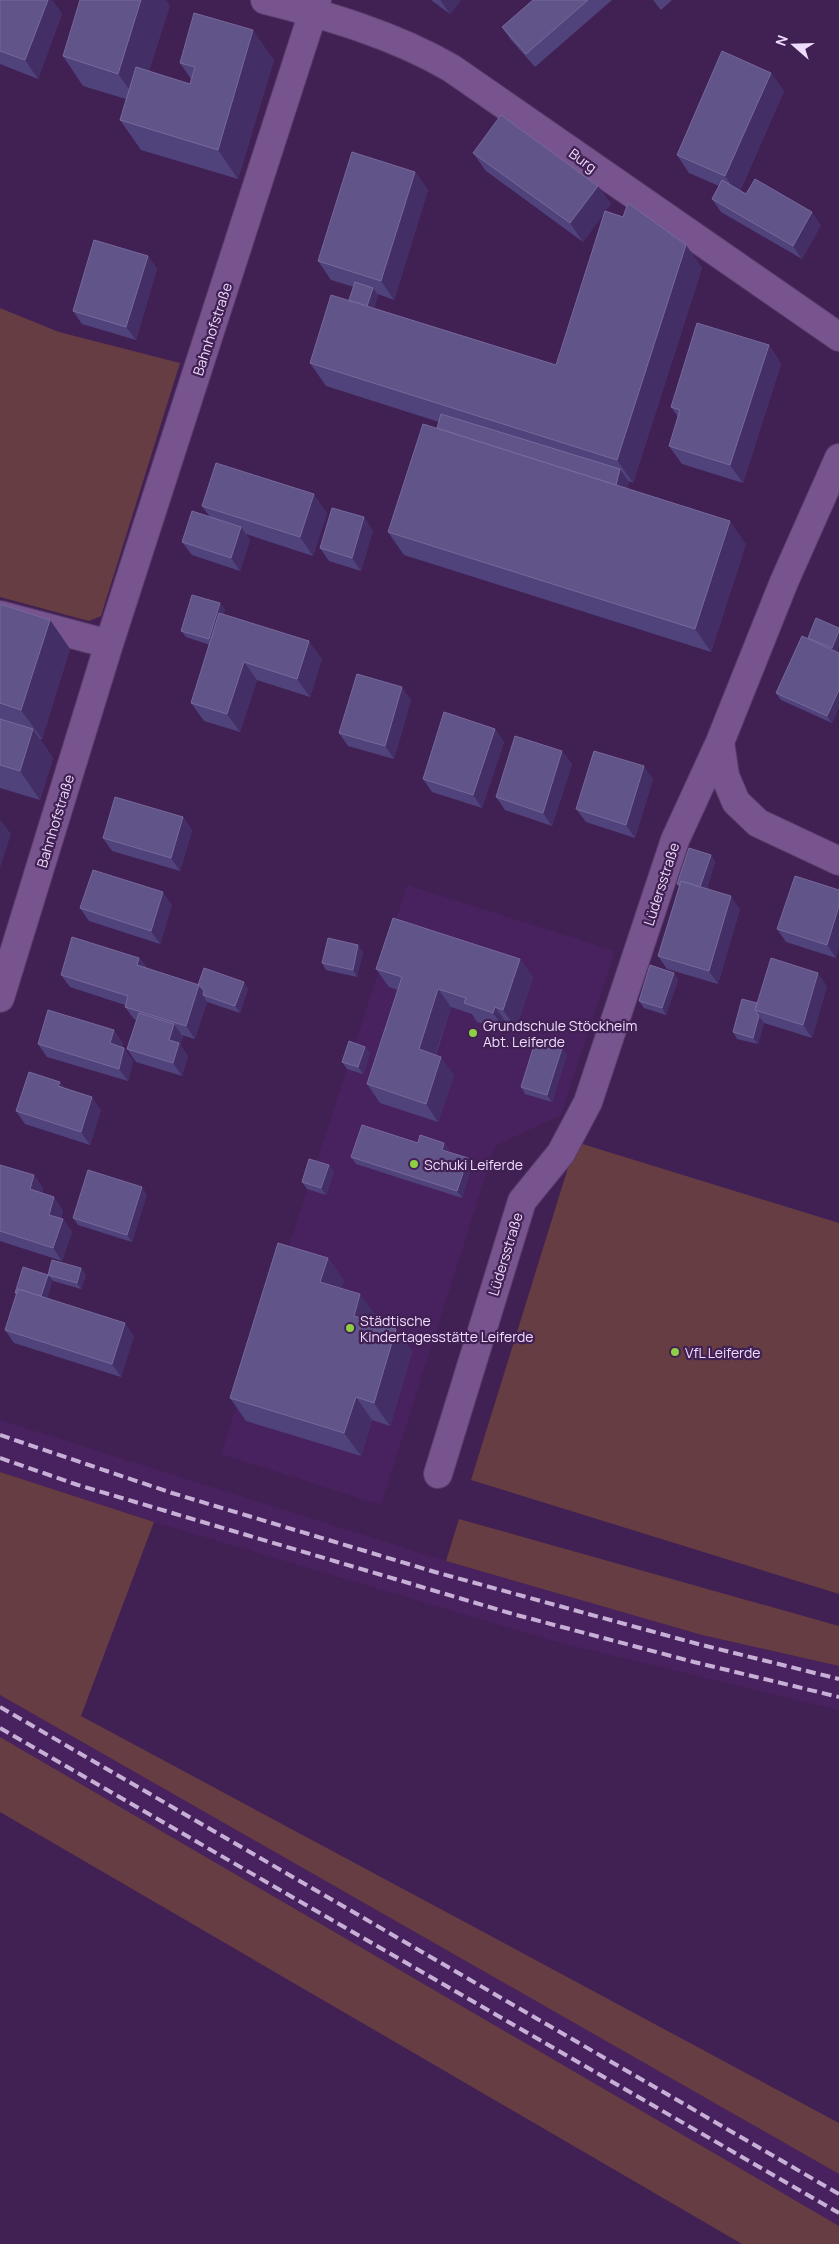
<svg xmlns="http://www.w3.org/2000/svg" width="839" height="2244" font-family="Manrope,sans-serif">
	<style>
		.built { fill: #48225e }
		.green { fill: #663d42 }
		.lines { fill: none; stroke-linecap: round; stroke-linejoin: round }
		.minor-casing { stroke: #5b3c6c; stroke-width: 30 }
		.minor { stroke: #77548d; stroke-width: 28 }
		.rail { stroke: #c7b0d5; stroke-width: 4; stroke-dasharray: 10 5; stroke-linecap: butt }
		.wall { fill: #50437c }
		.shaded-wall { fill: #432e66 }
		.building { fill: #615489; stroke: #77699b }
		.poi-dot { fill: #8dce44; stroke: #412054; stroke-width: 2 }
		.labels { text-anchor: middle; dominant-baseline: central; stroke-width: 4.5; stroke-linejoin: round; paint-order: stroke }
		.street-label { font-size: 14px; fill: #efdcfc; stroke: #412054 }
		.poi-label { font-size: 14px; fill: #efdcfc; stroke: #412054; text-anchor: start }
	</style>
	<rect width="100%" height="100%" fill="#412054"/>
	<path class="built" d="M407,885L615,951L561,1115L495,1146L381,1505L221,1454Z
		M0,1420L446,1561L702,1635L839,1666V1710L557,1642L154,1522L0,1472Z
		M0,1695L839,2174V2226L0,1737Z"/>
	<path class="green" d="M0,308L59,332L180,363L101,616L89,621L0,597Z
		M576,1142L839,1223V1594L471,1480Z
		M0,1472L154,1522L81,1716L839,2123V2174L0,1695Z
		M459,1519L839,1626V1666L702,1635L446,1561Z
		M0,1737L839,2226V2244H742L0,1812Z"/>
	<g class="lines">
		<g class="minor-casing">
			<path id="minor" d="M265,0C329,16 394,35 451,68L839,337
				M839,458L784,582L720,742L725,776L736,802L758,823L839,861
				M0,615L109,644
				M0,998L109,644L317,0
				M438,1474L522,1201L561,1153L588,1102L675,840L720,742"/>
		</g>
		<use href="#minor" class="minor"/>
		<path class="rail" d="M0,1435L172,1493L435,1572L698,1644L839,1679
			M0,1458L78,1485L513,1614L694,1662L839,1697
			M0,1707L839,2194
			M0,1728L839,2213"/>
	</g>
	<path class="wall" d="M0,0H52L62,14L38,79L0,64Z
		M431,0H461L450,14Z
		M533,0H612L535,67L511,40L502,27Z
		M653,0H672L661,10Z
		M170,5L149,71L190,84L191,79L180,63L274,60L238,179L141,150L120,120L126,99L83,86L63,56Z
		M771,73L784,91L740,191L746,194L821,225L802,259L721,212L712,199L719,186L689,173L677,155Z
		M473,153L598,186L611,204L605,211L686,245L702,268L633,483L629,481L627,489L746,544L711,652L404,555L388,532L437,428L439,422L326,386L310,363L349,300L354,287L331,280L318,261L415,172L428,190L394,300L378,294V295L374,308L556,365L604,213L583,242L486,171Z
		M148,256L157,269L136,340L82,324L73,311Z
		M769,345L781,364L743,483L682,464L669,446L678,417L671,407Z
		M202,506L327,513L313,556L246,534L250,540L240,571L192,555L182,542L210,517Z
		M373,530L361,571L329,561L320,548Z
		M220,603L225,610L223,614L322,659L310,697L257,680L240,732L204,721L191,703L210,645L186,637L181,631Z
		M0,604L50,620L70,649L42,739H40L53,758L40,800L0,788Z
		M816,618L837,652L839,653V707L832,723L781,700L776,693L809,639L808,638Z
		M411,700L394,759L348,746L339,733Z
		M495,729L504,742L482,808L432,792L423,779Z
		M562,751L572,764L552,826L505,810L496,797Z
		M653,779L635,838L586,822L576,809Z
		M183,817L192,830L180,871L112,851L103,838Z
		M711,855L715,862L707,888L740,909L718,984L667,969L658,956L679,886L677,884Z
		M839,890V947L836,958L786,942L777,929Z
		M172,905L160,944L89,921L80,908Z
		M363,952L357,977L326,970L322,963Z
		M139,958L147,968L198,985L248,989L240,1013L207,1002L195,1039L181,1035L183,1037L180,1045L188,1056L182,1076L136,1062L127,1049L136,1020L134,1019L125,1007V1005L70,987L61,975Z
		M520,959L533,978L516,1028L508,1025L506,1031L477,1022L472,1014L451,1007L436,1055L454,1075L438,1122L380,1103L367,1084L398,990L389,987L376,969Z
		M674,973L678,980L666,1015L644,1008L639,1001Z
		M827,986L812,1038L764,1023L758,1044L737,1039L733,1032L757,1003Z
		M123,1043L122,1047L124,1048L133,1061L128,1081L47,1057L38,1044Z
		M365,1047L370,1053L363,1074L347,1069L342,1062Z
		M567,1054L552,1102L525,1094L521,1087Z
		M60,1082L64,1088L101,1110L90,1145L25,1124L16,1111Z
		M418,1143H444L449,1149L448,1152L472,1165L462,1198L356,1164L351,1157Z
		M0,1165L34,1175L43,1188L42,1193L63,1210L61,1218L63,1219L72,1232L62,1261L0,1241Z
		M329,1165L334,1172L326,1195L307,1189L302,1182Z
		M147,1194L132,1242L78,1225L73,1218Z
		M328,1258L344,1281L341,1288L377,1317L375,1323L396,1329L412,1352L390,1426L372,1420L361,1456L246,1421L230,1398Z
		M81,1268L86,1275L81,1289L53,1281L48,1275Z
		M48,1275L52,1282L47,1298L134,1336L121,1377L14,1343L5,1330L17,1295L15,1293Z"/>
	<path class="shaded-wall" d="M48,0H52L62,14L38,79L25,60Z
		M141,0H166L170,5L139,103L118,74Z
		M440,0H461L450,14Z
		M253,30L274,60L238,179L218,150Z
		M771,73L784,91L738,195L725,176Z
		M415,172L428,190L394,300L381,281Z
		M598,186L611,204L583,242L570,223Z
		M812,212L821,225L802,259L793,246Z
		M686,245L702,268L633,483L617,460Z
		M148,256L157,269L136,340L126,327Z
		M373,288L378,295L368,324L363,317Z
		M769,345L781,364L743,483L730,465Z
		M620,469L629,482L623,504L614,491Z
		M314,494L327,513L313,556L300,537Z
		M364,517L373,530L361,571L352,558Z
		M730,521L746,544L711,652L695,629Z
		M241,527L250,540L240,571L231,558Z
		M220,603L225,610L214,646L209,639Z
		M50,620L70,649L42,739L21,710Z
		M839,631V648L836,655L832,648Z
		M309,641L322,659L310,697L297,679Z
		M244,662L257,680L240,732L227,714Z
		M402,687L411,700L394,759L385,746Z
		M839,690V707L832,723L827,716Z
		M33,729L53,758L40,800L20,771Z
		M495,729L504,742L482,808L473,795Z
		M562,751L572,764L552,826L543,813Z
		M644,766L653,779L635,838L626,825Z
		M183,817L192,830L180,871L171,858Z
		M0,819L11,834L0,868Z
		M711,855L715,862L704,898L699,891Z
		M163,892L172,905L160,944L151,931Z
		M731,896L740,909L718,984L709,971Z
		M839,906V947L836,958L827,945Z
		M358,945L363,952L357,977L353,970Z
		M139,958L148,971L137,965Z
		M520,959L533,978L516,1028L503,1010Z
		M674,973L678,980L666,1015L662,1008Z
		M818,973L827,986L812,1038L803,1025Z
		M244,982L248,989L240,1013L235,1006Z
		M199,985L208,997L203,995L207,1002L195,1039L186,1026Z
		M438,989L451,1007L431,1068L419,1049Z
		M495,1007L508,1025L506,1031L493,1013Z
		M759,1016L764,1023L758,1044L753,1038Z
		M174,1024L183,1037L180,1045L188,1056L182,1076L173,1063L169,1040Z
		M114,1030L123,1043L119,1056L110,1043Z
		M365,1047L370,1053L363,1074L358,1067Z
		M124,1048L133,1061L128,1081L119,1069Z
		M562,1048L567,1054L552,1102L547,1095Z
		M441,1057L454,1075L438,1122L426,1104Z
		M60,1082L69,1095L58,1086Z
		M92,1097L101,1110L90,1145L81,1132Z
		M444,1143L449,1149L446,1157L442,1150Z
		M468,1158L472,1165L462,1198L457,1191Z
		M329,1165L334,1172L326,1195L321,1188Z
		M34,1175L43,1188L39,1202L30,1189Z
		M142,1187L147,1194L132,1242L127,1235Z
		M54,1197L63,1210L58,1227L49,1215Z
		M63,1219L72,1232L62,1261L53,1248Z
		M328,1258L344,1281L336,1305L320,1282Z
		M81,1268L86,1275L81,1289L77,1283Z
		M48,1275L52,1282L44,1307L40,1301Z
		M360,1294L377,1317L370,1339L354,1316Z
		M125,1323L134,1336L121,1377L112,1364Z
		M396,1329L412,1352L390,1426L374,1403Z
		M356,1397L372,1420L361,1456L344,1433Z"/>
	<path class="building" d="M0,0H48L25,60L0,51Z
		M80,0H141L118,74L63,56Z
		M533,0H588L526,54L502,27Z
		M194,13L253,30L218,150L120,120L136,67L190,84L195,67L180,63Z
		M722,51L771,73L725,176L677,155Z
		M501,115L598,186L570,223L473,153Z
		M352,152L415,172L381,281L318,261Z
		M755,179L812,212L793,246L712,199L722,180L746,194Z
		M628,203L686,245L617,460L310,363L331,295L556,365L605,211L623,217Z
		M94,240L148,256L126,327L73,311Z
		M355,282L373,288L367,306L349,300Z
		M697,323L769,345L730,465L669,446L680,410L671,407Z
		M441,414L620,469L616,485L437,428Z
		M423,424L730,521L695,629L388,532Z
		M216,463L314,494L300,537L202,506Z
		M332,508L364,517L352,558L320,548Z
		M192,511L241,527L231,558L182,542Z
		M192,595L220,603L209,639L181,631Z
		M0,604L50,620L21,710L0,703Z
		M219,613L309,641L297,679L244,662L227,714L191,703Z
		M816,618L839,628V631L832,648L808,638Z
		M802,636L839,653V690L827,716L776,693Z
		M357,674L402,687L385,746L339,733Z
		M444,712L495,729L473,795L423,779Z
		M0,719L33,729L20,771L0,765Z
		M515,736L562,751L543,813L496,797Z
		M594,751L644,766L626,825L576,809Z
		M115,797L183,817L171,858L103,838Z
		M689,848L711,855L700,887L681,881L679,885L677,884Z
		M93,870L163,892L151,931L80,908Z
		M795,876L839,890V906L827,945L777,929Z
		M681,881L731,896L709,971L658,956Z
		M393,918L520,959L503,1010L495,1007L493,1013L464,1003L466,998L438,989L419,1049L441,1057L426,1104L367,1084L402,977L376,969Z
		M72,937L139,958L137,965L199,985L186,1026L125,1007L128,996L61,975Z
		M328,938L358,945L353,970L322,963Z
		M771,958L818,973L803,1025L755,1010Z
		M650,965L674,973L662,1008L639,1001Z
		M204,968L244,982L235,1006L203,995L204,991L199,985H198Z
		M742,999L757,1003L755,1010L759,1016L753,1038L733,1032Z
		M48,1010L114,1030L110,1043L124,1048L119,1069L38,1044Z
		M139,1013L174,1024L169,1040L179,1043L173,1063L127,1049Z
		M536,1039L562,1048L547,1095L521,1087Z
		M349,1041L365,1047L358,1067L342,1062Z
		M29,1072L60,1082L58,1086L92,1097L81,1132L16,1111Z
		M362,1125L418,1143L420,1135L444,1143L442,1150L468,1158L457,1191L351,1157Z
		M309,1159L329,1165L321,1188L302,1182Z
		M0,1165L34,1175L30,1189L54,1197L49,1215L63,1219L53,1248L0,1231Z
		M88,1170L142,1187L127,1235L73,1218Z
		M278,1243L328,1258L320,1282L360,1294L354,1316L396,1329L374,1403L356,1397L344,1433L230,1398Z
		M52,1260L81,1268L77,1283L48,1275Z
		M23,1267L48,1275L41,1296L18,1289L17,1293H15Z
		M18,1289L125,1323L112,1364L5,1330Z"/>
	<g class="poi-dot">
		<circle cx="473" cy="1033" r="5"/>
		<circle cx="414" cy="1164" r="5"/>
		<circle cx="350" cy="1328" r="5"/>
		<circle cx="675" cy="1352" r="5"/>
	</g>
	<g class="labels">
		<g class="street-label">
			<text transform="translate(583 160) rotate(36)">Burg</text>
			<text transform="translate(212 329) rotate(-72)">Bahnhofstraße</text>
			<text transform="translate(55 821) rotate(-73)">Bahnhofstraße</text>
			<text transform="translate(661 884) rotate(-72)">Lüdersstraße</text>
			<text transform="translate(505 1254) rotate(-73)">Lüdersstraße</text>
		</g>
		<g class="poi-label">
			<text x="483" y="1025">Grundschule Stöckheim<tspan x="483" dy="16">Abt. Leiferde</tspan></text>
			<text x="424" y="1164">Schuki Leiferde</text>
			<text x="360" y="1320">Städtische<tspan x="360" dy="16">Kindertagesstätte Leiferde</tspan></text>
			<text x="685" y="1352">VfL Leiferde</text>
		</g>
	</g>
	<g transform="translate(794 45) rotate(290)" stroke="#412054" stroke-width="4" paint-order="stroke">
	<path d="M0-4L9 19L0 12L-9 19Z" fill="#efdcfc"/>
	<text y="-8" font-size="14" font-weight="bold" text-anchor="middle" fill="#efdcfc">N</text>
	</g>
</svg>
